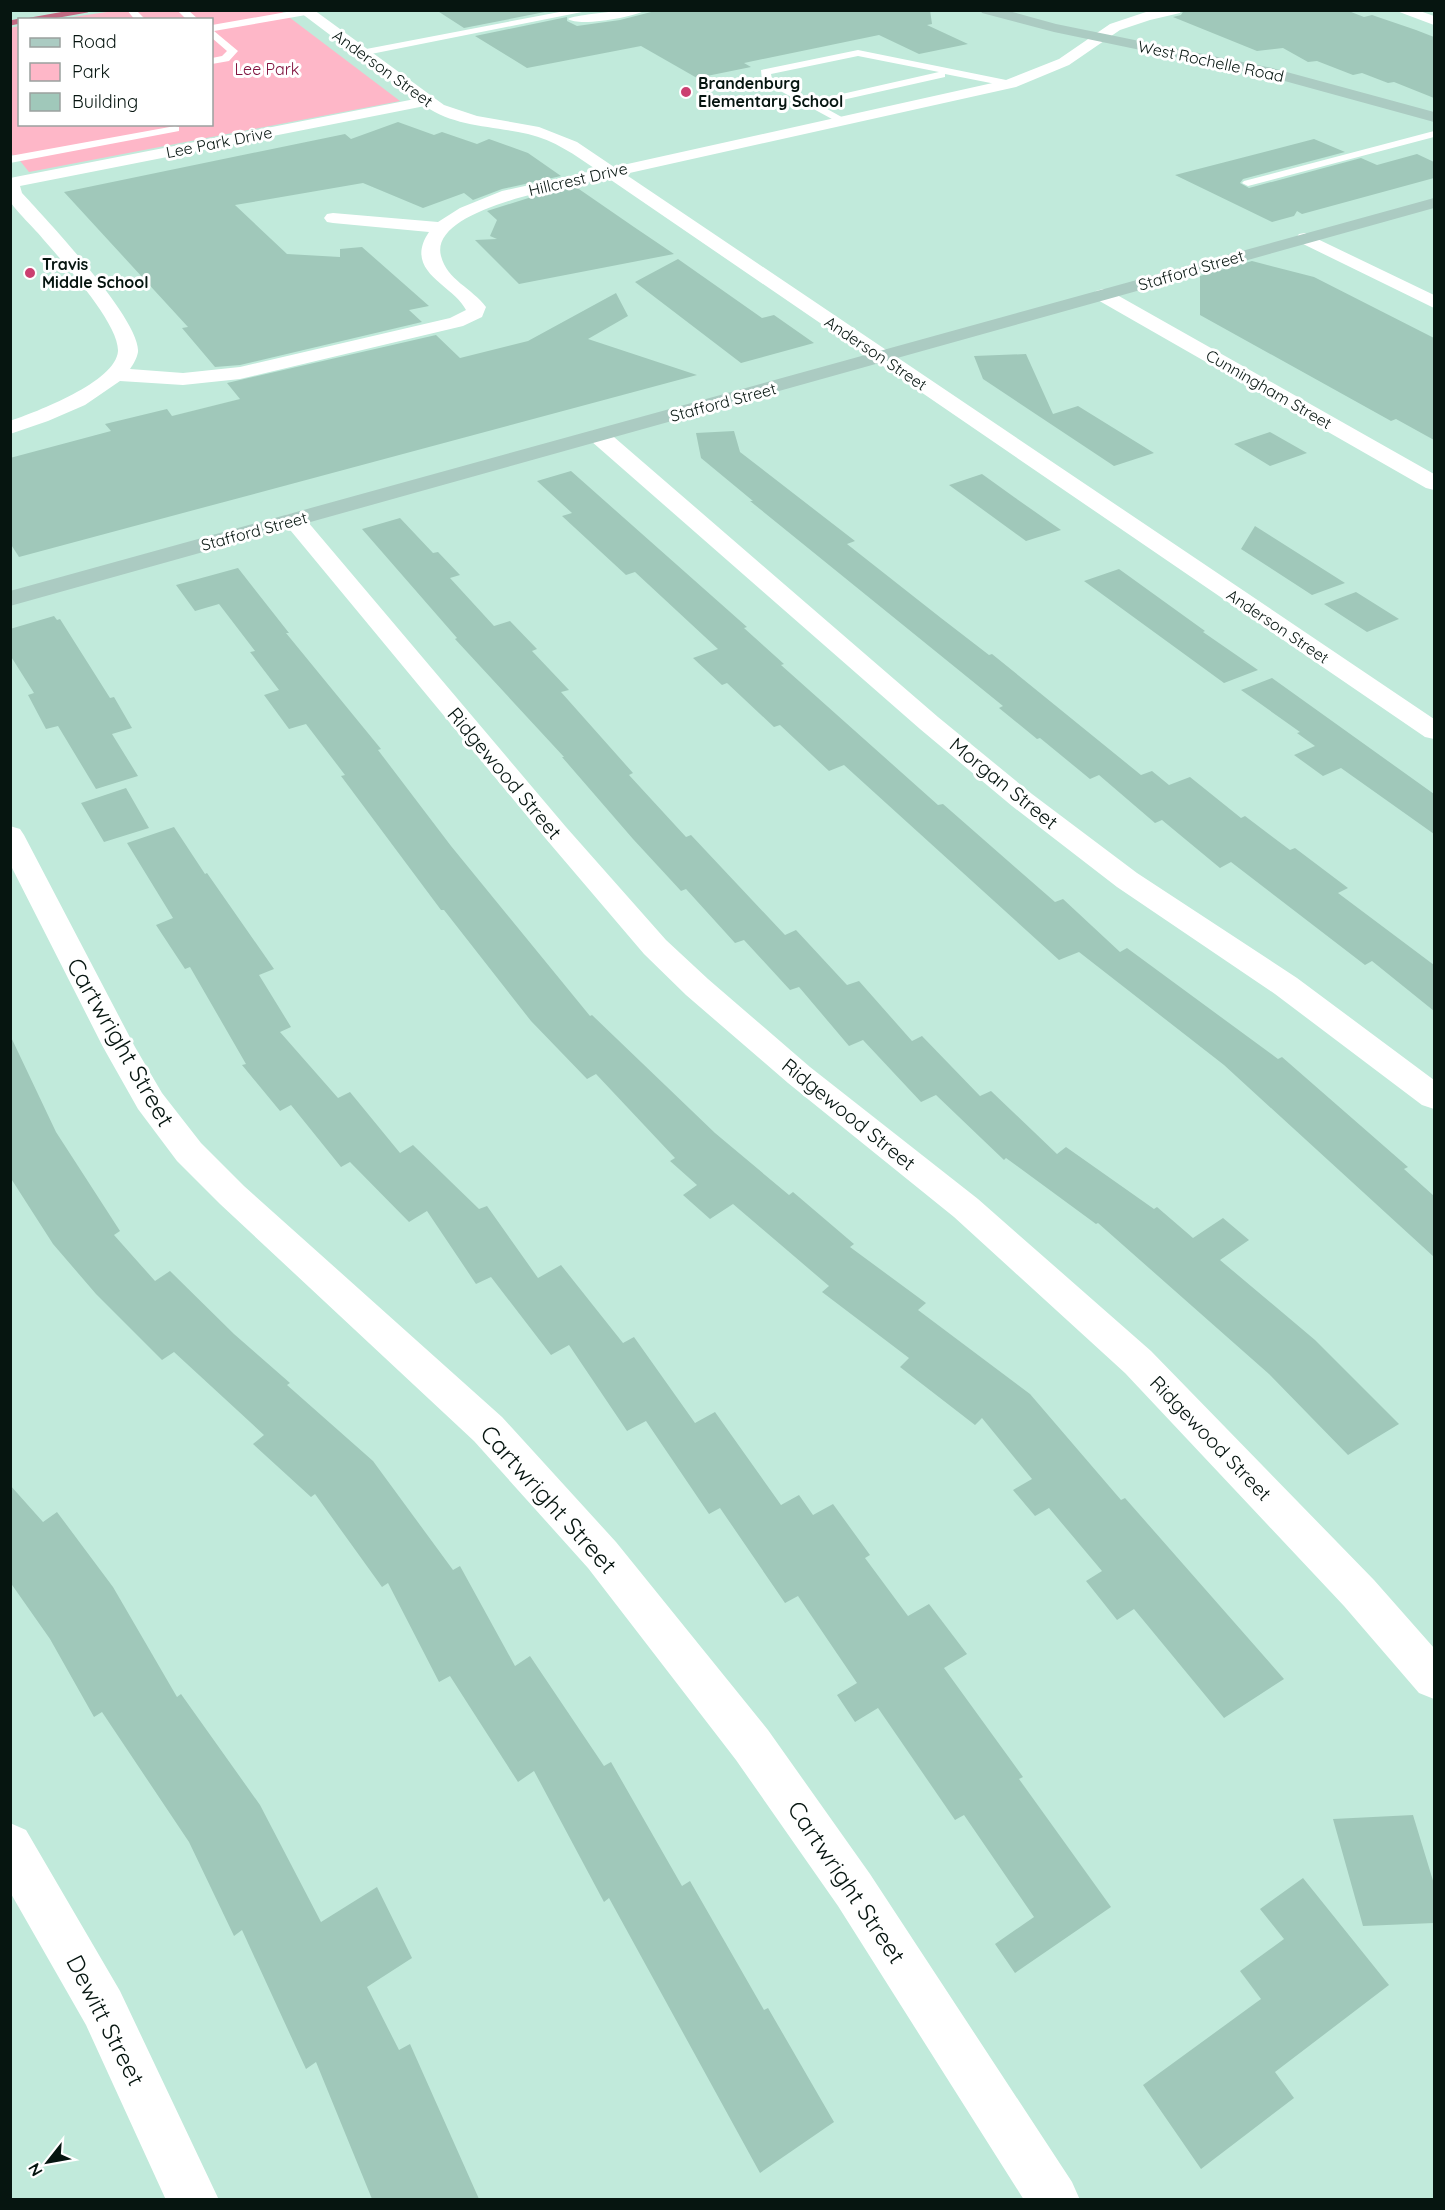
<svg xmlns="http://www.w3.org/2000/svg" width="1445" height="2210" font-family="Quicksand,sans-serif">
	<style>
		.green { fill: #feb7c8 }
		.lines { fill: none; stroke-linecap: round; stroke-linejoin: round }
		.stream { stroke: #c26982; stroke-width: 5 }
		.building { fill: #a0c8ba }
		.lane { fill: #fff; fill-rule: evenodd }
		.street { fill: #fff; fill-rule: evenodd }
		.secondary { fill: #abcbc2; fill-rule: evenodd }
		.poi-dot { fill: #cb3f70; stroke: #fff; stroke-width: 2 }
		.labels { text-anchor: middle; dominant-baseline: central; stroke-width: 6; stroke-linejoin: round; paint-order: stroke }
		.far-street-label { font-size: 16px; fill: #061510; stroke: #fff }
		.far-park-label { font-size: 16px; fill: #80133f; stroke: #fff }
		.far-poi-label { font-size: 16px; font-weight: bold; fill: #061510; stroke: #fff; text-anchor: start }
		.street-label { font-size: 20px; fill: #061510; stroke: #fff }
		.near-street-label { font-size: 24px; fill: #061510; stroke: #fff }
	</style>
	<rect width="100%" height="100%" fill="#c1eadb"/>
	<path class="green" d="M114,11H281L400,101L29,172L17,157L11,154L10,28L19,26L20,124H212V20L59,19Z"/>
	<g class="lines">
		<path class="stream" d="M31,20L87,10
			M10,23L20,21"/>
	</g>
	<path class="building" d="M436,10H555L464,28Z
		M659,10H930L932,24L927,25L968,44L919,54L879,35L744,63L751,67L697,78L641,46L527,68L475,36L567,17V21L577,26L620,20Z
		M1184,10H1346L1364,17L1372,15L1416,30L1434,37V98L1394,82L1388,83L1362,73L1353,75L1317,61L1308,62L1283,48L1257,51L1173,17L1181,15Z
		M398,122L434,135L442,132L477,144L489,139L528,153L561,176L502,189L473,200L464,193L423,208L363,183L235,205L287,254L340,257V249L362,247L429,306L409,310L422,322L240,365L215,367L182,328L188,327L64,192L345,134L351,139Z
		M1314,139L1345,152L1243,179L1240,183L1249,188L1361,158L1377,165L1417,154L1434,162V178L1302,214L1297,211L1294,216L1272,222L1175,175Z
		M576,187L634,227L674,254L519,284L475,240L497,239L490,236L497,220L487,211L538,195Z
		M678,259L762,318L774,315L814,343L741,363L635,282Z
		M1252,261L1314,277L1434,338V440L1396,419L1391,421L1200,315V276Z
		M616,293L628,316L588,339L697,375L19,557L10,543V458L111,431L105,424L167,409L172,416L240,399L227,383L436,335L460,358L528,341Z
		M1026,354L1053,414L1078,406L1154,453L1114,466L983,379L974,356Z
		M734,431L740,452L855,541L847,544L941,618L989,655L992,654L1141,775L1152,771L1169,785L1190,777L1241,818L1245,816L1290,850L1295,848L1348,888L1338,893L1434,965V1011L1372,961L1365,965L1231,862L1220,868L1162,820L1155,823L1099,775L1090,779L1040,738L1037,739L999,708L1003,706L750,501H753L701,458L696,433Z
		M1270,432L1307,453L1270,466L1234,444Z
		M571,471L747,627L744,628L784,664L781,665L938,805L943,804L1055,902L1063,899L1120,952L1127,948L1278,1059L1282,1057L1408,1167L1404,1169L1434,1196V1257L1224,1065L1079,952L1059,960L844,765L829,771L780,725L774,727L727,683L722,685L693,658L718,649L635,572L626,575L562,516L572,513L537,481Z
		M982,474L1014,497L1061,530L1026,541L949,485Z
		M400,518L433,553L438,552L460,575L450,578L494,626L510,621L537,649L532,651L569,690L561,692L633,773L629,775L686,837L691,835L785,935L796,930L847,985L859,981L912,1041L922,1036L980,1096L991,1091L1057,1154L1066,1147L1154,1209L1157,1207L1193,1238L1223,1218L1249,1240L1220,1260L1315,1340L1399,1424L1348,1455L1269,1374L1098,1223L1096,1224L1006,1158L1004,1160L936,1095L921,1102L863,1040L849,1046L799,987L790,990L744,940L735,943L686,889L681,891L633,839L562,757H564L455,639L457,638L362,529Z
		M1255,526L1345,583L1312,595L1241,549Z
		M238,568L289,633H286L381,749L378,750L451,846L590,1016L592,1015L715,1133L789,1195L793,1192L854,1244L850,1247L926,1303L918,1310L1030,1394L1121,1500L1125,1498L1284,1679L1224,1718L1134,1609L1117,1620L1086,1581L1102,1571L1049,1508L1035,1516L1013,1490L1032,1479L982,1418L975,1425L900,1367L909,1358L822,1292L829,1286L733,1204L710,1219L683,1195L697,1185L670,1161L675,1158L596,1074L587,1079L531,1021L444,910H441L341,776L345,775L306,724L289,729L264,695L279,690L250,652L255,651L219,604L195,611L176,585Z
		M1119,569L1205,631L1203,632L1258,670L1224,683L1084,581Z
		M1356,592L1399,619L1367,632L1324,604Z
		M54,616L57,620L60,619L110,698L114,697L132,728L112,734L138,776L96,789L58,726L46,729L28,695L34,693L10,655V629Z
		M1272,678L1434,794V834L1341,768L1323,776L1294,755L1315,746L1297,733L1300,732L1241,690Z
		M126,788L149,828L104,842L81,803Z
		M174,827L205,874L207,873L274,969L259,975L291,1027L280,1032L338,1098L350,1092L400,1153L413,1145L479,1209L487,1206L538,1278L561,1265L623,1343L634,1337L695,1423L715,1412L781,1505L799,1495L813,1515L833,1504L870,1555L865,1558L908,1616L929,1604L967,1654L944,1668L1023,1777L1019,1779L1111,1907L1015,1973L995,1944L1034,1917L964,1815L955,1820L878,1708L855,1722L837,1695L857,1683L798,1596L785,1603L720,1508L709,1514L646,1421L627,1431L569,1345L551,1355L491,1277L476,1284L427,1211L409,1222L350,1162L341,1167L291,1105L280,1111L242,1065L246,1064L190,967L185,969L156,925L173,918L127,843Z
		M10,1035L56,1132L120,1231L114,1235L155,1281L170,1271L234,1334L290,1383L287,1385L373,1461L453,1570L460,1566L515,1666L530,1656L604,1766L611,1762L682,1886L690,1881L764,2010L768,2008L834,2122L760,2173L609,1898L604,1902L534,1771L518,1782L450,1676L439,1682L388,1583L382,1587L315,1494L311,1497L253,1444L264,1435L174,1352L162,1360L96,1294L53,1244L10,1177Z
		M10,1485L43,1522L57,1512L113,1587L177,1697L181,1694L260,1805L321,1922L377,1887L412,1958L367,1987L399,2050L410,2044L479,2199H372L316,2062L306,2069L242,1930L234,1936L189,1842L102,1712L94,1717L50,1639L10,1582Z
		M1413,1815L1434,1884V1923L1363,1926L1333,1819Z
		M1303,1878L1389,1985L1275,2072L1294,2098L1201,2169L1143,2085L1261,1999L1240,1971L1284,1939L1260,1909Z"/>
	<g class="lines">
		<path class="lane" d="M127,10H136L146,20H135Z
			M177,10H188L199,20H187Z
			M298,10L311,12L306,15L214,31L238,51L229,61L212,64V58L222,56L227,51L212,38V25Z
			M570,10H592L361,56L356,53L361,50Z
			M623,10H646C635,17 579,27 568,19C574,15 612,12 623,10Z
			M858,50L1011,81L1016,84L1011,87L945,74V77L820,105L847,120L848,122L843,125L762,81L761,70ZM858,56L939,72L811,101L772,79L771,74Z
			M175,126L179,127V131L10,163V156Z
			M1434,131V137L1248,186L1242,183L1244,181Z"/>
		<path class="street" d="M297,10H314L444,105L477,116L539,127L577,142L614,167L1006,80L1059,59L1110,24L1152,10H1182L1180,13L1150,20L1120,30L1069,65L1016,87L625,174L1434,719V739L1425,737L608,178C576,185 428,207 441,256C447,280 472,288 486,307L482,317L463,326L240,379L183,385L120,381L85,405L48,421L10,434V421C36,412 116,382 118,351C119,323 62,261 43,239C37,231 13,208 10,201C8,195 10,184 10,178L415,99ZM425,106C454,127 494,126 528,134C554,140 575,155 597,170L502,191L460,208L438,222L333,213L327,214L324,218L327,222L333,223L429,232C402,272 454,285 466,310L450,318L240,367L183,373L130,369C133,365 137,358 138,352C141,320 46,219 22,193L20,186Z
			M1394,10H1417L1434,16V25Z
			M1305,233L1434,295V308L1299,242L1296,238L1299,234Z
			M1103,289L1110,291L1434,474V490L1426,488L1096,299L1093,295L1096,291Z
			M599,430L607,431L938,717L1032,794L1137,873L1297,978L1434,1080V1109L1422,1105L1275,994L1117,887L1012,806L920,729L591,441L588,436L591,431Z
			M294,513L302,515L566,827L666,940L708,979L810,1067L978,1199L1151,1351L1374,1580L1434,1648V1699L1419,1693L1344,1606L1125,1373L954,1217L788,1083L686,995L644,954L546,839L286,525L283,520L286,515Z
			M10,826L20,829L24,835L135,1047L162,1093L201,1143L244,1186L502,1417L616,1542L768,1730L870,1874L1072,2182L1080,2200H1024L838,1906L736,1760L588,1568L474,1441L220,1204L177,1161L138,1109L103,1047L10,864Z
			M10,1823L26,1830L120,1991L219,2200H166L86,2025L10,1892Z"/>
		<path class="secondary" d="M980,10H1005L1056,24L1272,68L1434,112V122L1270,77L1054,32L982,13Z
			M1434,198V208L10,606V591Z"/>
	</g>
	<g class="poi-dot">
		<circle cx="686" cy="92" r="6"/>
		<circle cx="30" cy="273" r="6"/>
	</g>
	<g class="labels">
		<g class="far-street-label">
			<text transform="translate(1211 61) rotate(12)">West Rochelle Road</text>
			<text transform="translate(383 68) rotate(36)">Anderson Street</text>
			<text transform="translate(219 142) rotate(-11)">Lee Park Drive</text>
			<text transform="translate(578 179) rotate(-13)">Hillcrest Drive</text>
			<text transform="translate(1191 270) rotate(-16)">Stafford Street</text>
			<text transform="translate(876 353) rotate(34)">Anderson Street</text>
			<text transform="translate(1269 389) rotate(30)">Cunningham Street</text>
			<text transform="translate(723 402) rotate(-15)">Stafford Street</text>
			<text transform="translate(254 531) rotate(-15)">Stafford Street</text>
			<text transform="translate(1278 626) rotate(34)">Anderson Street</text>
		</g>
		<g class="far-park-label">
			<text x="267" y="69">Lee Park</text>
		</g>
		<g class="far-poi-label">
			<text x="698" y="83">Brandenburg<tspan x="698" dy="18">Elementary School</tspan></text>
			<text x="42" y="264">Travis<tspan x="42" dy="18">Middle School</tspan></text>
		</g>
		<g class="street-label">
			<text transform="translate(505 773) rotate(50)">Ridgewood Street</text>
			<text transform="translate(1004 783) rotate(39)">Morgan Street</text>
			<text transform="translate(849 1114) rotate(39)">Ridgewood Street</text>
			<text transform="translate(1211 1438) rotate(46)">Ridgewood Street</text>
		</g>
		<g class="near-street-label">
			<text transform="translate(121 1042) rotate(60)">Cartwright Street</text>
			<text transform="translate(549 1499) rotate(48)">Cartwright Street</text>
			<text transform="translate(847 1882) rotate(56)">Cartwright Street</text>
			<text transform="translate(106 2020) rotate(63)">Dewitt Street</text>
		</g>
	</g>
	<rect width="1445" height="2210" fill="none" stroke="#061510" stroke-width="24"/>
	<rect x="18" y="18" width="195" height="108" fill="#ffffff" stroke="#9ba19f" stroke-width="1.5"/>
	<rect x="30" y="38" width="30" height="9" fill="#abcbc2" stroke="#9ba19f" stroke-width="1.5"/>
	<text x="72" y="48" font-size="18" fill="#061510">Road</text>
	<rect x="30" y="63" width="30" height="18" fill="#feb7c8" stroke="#9ba19f" stroke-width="1.5"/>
	<text x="72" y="78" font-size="18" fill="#061510">Park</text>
	<rect x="30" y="93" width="30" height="18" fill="#a0c8ba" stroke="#9ba19f" stroke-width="1.5"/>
	<text x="72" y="108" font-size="18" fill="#061510">Building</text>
	<g transform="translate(48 2162) rotate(239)" stroke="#ffffff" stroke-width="4.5" paint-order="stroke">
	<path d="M0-4.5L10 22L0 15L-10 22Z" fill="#061510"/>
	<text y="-9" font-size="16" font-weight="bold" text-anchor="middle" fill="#061510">N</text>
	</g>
</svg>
